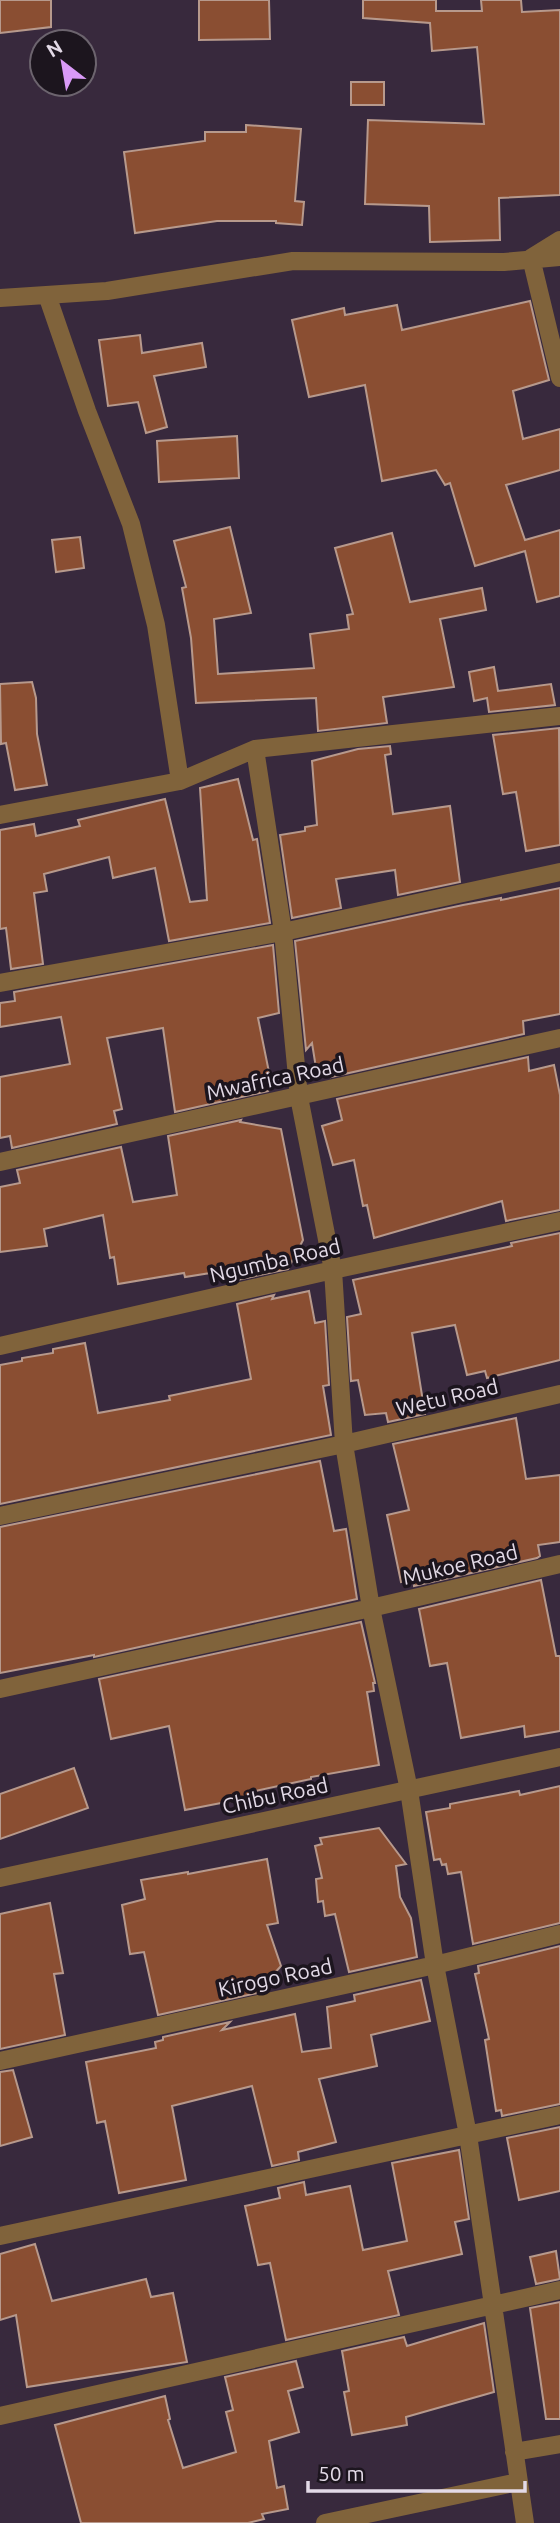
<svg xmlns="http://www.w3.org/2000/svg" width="560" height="2523" font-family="Ubuntu,sans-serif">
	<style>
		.building { fill: #8a4e32; stroke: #b7998c; stroke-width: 2 }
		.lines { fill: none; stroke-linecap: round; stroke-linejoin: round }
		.street { stroke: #80633b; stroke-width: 18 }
		.labels { text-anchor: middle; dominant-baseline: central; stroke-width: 7; stroke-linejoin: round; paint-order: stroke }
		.street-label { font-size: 21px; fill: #e3dae7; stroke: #1c151e }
	</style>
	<rect width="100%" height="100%" fill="#38293d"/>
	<path class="building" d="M0,0H51V27L0,33Z
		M199,0H269L270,39L199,40Z
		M363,0H436V11H482L481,0H521L522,12L560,10V195L499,198L500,240L430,242L429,206L365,204L368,120L484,124L477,47L432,51L430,23L363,18Z
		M351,82H384V105H351Z
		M246,125L301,129L295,201L304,202L302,225L276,223V221H217L135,233L124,152L205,141V132H246Z
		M530,301L549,380L513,391L523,439L560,429V470L506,485L525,540L560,530V596L537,602L525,551L475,566L450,483L445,485L436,470L382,481L365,385L309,397L292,320L344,308L345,315L397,305L402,330Z
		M140,335L142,353L202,343L206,367L154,376L167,427L146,433L138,402L108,406L99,340Z
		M237,436L239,478L159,482L157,441Z
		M230,527L251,613L214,619L218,674L314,668L310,634L349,629L347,615L353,614L335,548L392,533L410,602L482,588L486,610L440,619L454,687L383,697L387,723L318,731L316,698L196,703L191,638L182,588L186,587L174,541Z
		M80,537L84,568L56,572L52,540Z
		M494,667L498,691L551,684L555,705L489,712L487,698L474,701L469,672Z
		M32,682L36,698L37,734L47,785L15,790L6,743L1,744L0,684Z
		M559,728L560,845L526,851L516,792L503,794L493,735Z
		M390,746L391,754L385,755L393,814L450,806L460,882L398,895L395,870L336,879L341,908L292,918L280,835L305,831V827L317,825L312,761L358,749Z
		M238,779L253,840L257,839L270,923L169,941L155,868L113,878L109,857L44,874L47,891L34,893L43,964L11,969L6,928L0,929V830L34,824L36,836L80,826L78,820L165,799L190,902L207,900L200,788Z
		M560,888V1014L523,1021L524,1034L331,1077L329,1067L316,1068L312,1043L306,1050L295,941L463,905L501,898V900Z
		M273,945L279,1013L258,1018L272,1087L268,1091L175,1112L163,1028L107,1038L122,1109L114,1111L117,1124L12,1148L10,1136L0,1138V1077L70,1064L61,1017L0,1027V1003L15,1001L14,992Z
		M528,1057L529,1071L554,1065L560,1095V1210L506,1221L502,1201L374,1238L367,1205L363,1206L354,1160L333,1165L322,1126L342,1120L337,1099Z
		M241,1120L240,1122L281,1129L303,1240L288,1269L232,1281L229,1270L185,1277L184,1273L118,1284L114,1257L110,1258L103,1215L44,1229L47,1246L0,1252V1187L20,1183L17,1170L121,1147L133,1202L177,1195L168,1136Z
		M560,1233V1360L487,1378L485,1371L467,1375L455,1325L412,1333L425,1414L388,1422L386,1413L365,1415L358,1380L351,1381L347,1317L361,1314L353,1280L512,1246L511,1243Z
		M309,1291L315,1323L325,1321L329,1385L323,1386L331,1435L0,1504V1365L22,1361V1358L53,1353V1349L85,1343L98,1413L170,1400L169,1396L251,1379L237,1304L274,1295L272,1299Z
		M516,1418L526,1479L560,1475V1542L538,1545L540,1556L537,1558L414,1586L413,1579L401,1582L387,1515L409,1510L393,1444Z
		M320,1461L334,1531L346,1529L357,1599L94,1657V1655L0,1673V1527Z
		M541,1580L556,1656H560V1731L525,1737L524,1726L461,1738L447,1663L430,1666L419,1609Z
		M361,1622L375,1683H373L374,1691L367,1692L379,1765L311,1777V1779L251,1792L252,1797L185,1810L169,1726L111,1739L99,1679Z
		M74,1768L88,1808L0,1839V1794Z
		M560,1786V1923L473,1944L461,1872L448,1874L446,1864L442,1865L440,1859L434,1860L426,1812L450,1808V1804L519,1791L520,1795Z
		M379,1828L406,1864L396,1866L400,1897L411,1918L417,1957L349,1972L335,1914L325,1916L323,1901L318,1902L316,1879L322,1878L315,1846L322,1844L320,1838Z
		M267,1859L278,1923L267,1925L281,1966L257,1993L158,2015L144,1952L130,1954L122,1905L145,1899L141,1880L188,1872V1874Z
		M50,1903L63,1973L54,1974L65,2035L0,2049V1914Z
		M560,1946V2104L502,2116L501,2110L496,2111L485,2040L489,2039L475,1974L479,1973L478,1966Z
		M421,1980L430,2021L371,2035L377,2066L319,2079L336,2142L298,2152L299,2160L272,2166L252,2086L172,2106L186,2180L119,2193L105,2121L97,2123L86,2062L156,2048L155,2042L163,2040V2037L230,2022L222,2030L295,2014L302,2052L331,2048L327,2007L355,2001L354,1995Z
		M13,2070L32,2137L0,2146V2072Z
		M560,2127V2191L519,2200L507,2138Z
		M459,2150L469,2219L455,2222L462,2254L388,2271L399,2315L286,2340L270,2263L258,2265L245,2206L280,2198L278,2188L304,2182L306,2195L350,2186L363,2250L407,2241L392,2163Z
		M35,2244L52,2301L146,2279L151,2297L173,2293L187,2362L27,2387L16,2315L0,2320V2254Z
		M556,2251L560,2279L536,2284L530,2257Z
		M560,2302V2419H546L530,2308Z
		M484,2323L494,2392L406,2417L407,2425L352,2435L344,2392L349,2391L342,2351L404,2337L407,2346Z
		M296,2361L303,2387L288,2391L299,2432L269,2441L277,2488L284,2486L288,2509L262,2514L264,2519L248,2523H81L55,2425L165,2396L170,2419L168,2420L183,2468L236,2452L226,2412L233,2410L225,2377Z"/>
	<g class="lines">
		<path class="street" d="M560,240L531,258L560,378
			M47,295L87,411L131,524L156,625L180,781
			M0,298L107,291L293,261L504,262L560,257
			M255,749L283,932L299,1097L333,1270L344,1444L371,1608L409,1790L435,1965L468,2135L525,2523
			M0,815L180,781L255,749L560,716
			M0,983L283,932L560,872
			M0,1162L560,1038
			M0,1346L333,1270L560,1221
			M0,1516L344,1444L560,1394
			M0,1689L371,1608L560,1564
			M0,1878L560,1757
			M0,2061L435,1965L560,1934
			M0,2236L560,2115
			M0,2416L560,2290
			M514,2452L560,2444
			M325,2523L518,2482"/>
	</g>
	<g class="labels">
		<g class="street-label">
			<text transform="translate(275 1078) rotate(-12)">Mwafrica Road</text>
			<text transform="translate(275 1260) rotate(-13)">Ngumba Road</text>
			<text transform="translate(447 1397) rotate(-13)">Wetu Road</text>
			<text transform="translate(460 1564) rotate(-13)">Mukoe Road</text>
			<text transform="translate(275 1795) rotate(-12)">Chibu Road</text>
			<text transform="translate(275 1977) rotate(-12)">Kirogo Road</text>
		</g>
	</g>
	<g transform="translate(63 63) rotate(329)"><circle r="33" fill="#1c151e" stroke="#6c646e" stroke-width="2"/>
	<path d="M0-5L12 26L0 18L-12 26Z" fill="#d99af7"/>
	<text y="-10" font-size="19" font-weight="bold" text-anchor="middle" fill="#e3dae7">N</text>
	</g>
	<path d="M308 2481v10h217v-10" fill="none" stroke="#e3dae7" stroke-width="3.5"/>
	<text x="318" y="2481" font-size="21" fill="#e3dae7" stroke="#1c151e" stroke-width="5" paint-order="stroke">50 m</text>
</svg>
